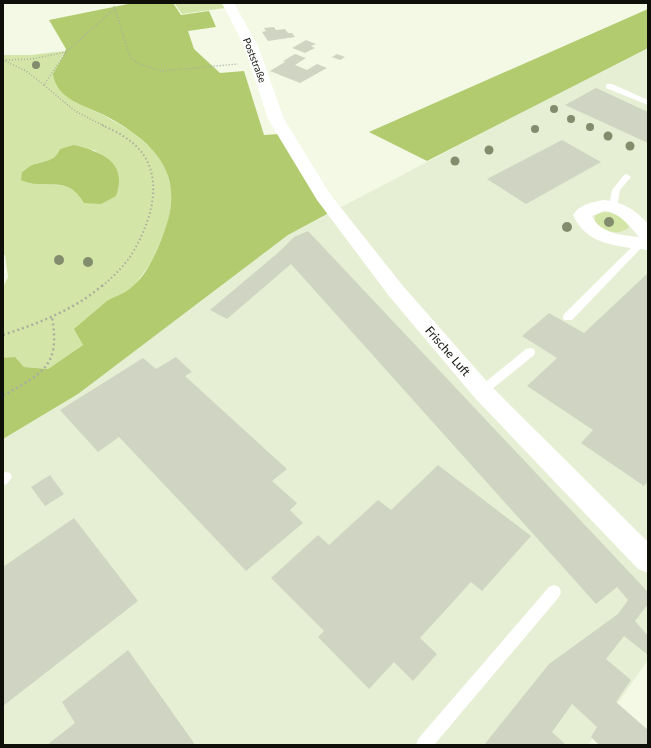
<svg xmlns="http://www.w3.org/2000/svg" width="651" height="748" font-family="Lato,sans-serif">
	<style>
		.built { fill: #e6efd4 }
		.green { fill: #d3e6a7; fill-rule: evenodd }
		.forest { fill: #b2cb6f }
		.building { fill: #cfd5c2 }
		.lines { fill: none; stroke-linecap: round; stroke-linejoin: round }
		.path-far2 { stroke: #aaaf9f; stroke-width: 1.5; stroke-dasharray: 1 2; stroke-linecap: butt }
		.path-far1 { stroke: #aaaf9f; stroke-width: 2; stroke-dasharray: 1.5 2.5; stroke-linecap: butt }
		.path { stroke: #aaaf9f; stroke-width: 2.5; stroke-dasharray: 2 3; stroke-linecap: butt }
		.service { fill: #fff; fill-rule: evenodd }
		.minor { fill: #fff; fill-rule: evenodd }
		.tree { fill: #848c6e }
		.labels { text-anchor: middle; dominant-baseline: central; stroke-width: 3.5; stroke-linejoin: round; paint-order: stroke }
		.far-street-label { font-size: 10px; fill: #0d0f08; stroke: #fff }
		.street-label { font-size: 12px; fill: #0d0f08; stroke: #fff }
	</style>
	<rect width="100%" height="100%" fill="#f3f9e5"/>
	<path class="built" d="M648,46V660L588,745H3V439L78,394L288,235Z"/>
	<path class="green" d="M174,3H221L225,8L182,14Z
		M65,51L58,64L75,102L103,115L131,131L152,149L165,165L173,195L168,222L152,262L133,287L108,301L75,329L83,345L48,369L24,367L15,358H3V287L8,277L5,255L3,254V55H31ZM94,150L107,158L116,168L79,194L67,186L42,183L22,172L31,165L48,161L57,155Z
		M608,212C618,215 625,217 629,227C618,237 605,231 595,223V216L600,213Z"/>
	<path class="forest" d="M133,3H173L181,15L209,11L216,27L188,31L194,49L220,73L244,71L264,135L279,134L329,213L288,235L78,394L3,439V358L15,357L24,367L48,369L83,345L74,329C85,320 96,310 107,301C115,296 126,293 133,286C149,272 157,251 164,232C187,173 153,141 104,115C84,105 57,100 53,74L63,56L66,49L49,20Z
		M648,9V48L427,161L369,132Z
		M74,145C102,152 128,162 116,196L101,204L84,203C67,173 45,191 21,180L22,172C25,170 29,166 32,165C43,161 55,162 60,149Z"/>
	<path class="building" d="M274,27L276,30L285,29L288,33H292L295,37L268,41L262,32L266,31L264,28Z
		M306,40L316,44L311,46L315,48L305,53L292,48Z
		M295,54L306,58L295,65L307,70L317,64L327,68L300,83L270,71L285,62L283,61Z
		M337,54L345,57L340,60L332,57Z
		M596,88L648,112V143L565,105Z
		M562,140L601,162L526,204L487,179Z
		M308,231L648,592V604L635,621L648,636V655L624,636L606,659L631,680L616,702L648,730V745H599L591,737L597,727L572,704L552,732L566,745H484L549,664L618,614L628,600L617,587L596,604L291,264L227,319L210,310L280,251L294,237Z
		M648,273V481L644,486L581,443L593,430L527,386L557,358L522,336L549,313L584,333Z
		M176,357L192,372L185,376L287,469L272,481L297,503L290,510L303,523L246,571L119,437L98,452L60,410L143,358L156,369Z
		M438,465L531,536L482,591L471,582L420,638L437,654L413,681L394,662L369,689L318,637L324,631L271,578L318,535L329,545L378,500L391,510Z
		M50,475L64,494L45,506L31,487Z
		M74,518L138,601L3,706V567Z
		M128,650L194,743L192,745H47L75,723L62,702Z"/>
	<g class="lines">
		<path class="path-far2" d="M113,3L130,57L139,64L161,71L238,64
			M3,60L32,59L66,52
			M5,61L26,71L44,85
			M104,126L75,111L44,85L66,52L115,8"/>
		<path class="path-far1" d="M102,286C112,278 122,268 130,257C149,227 167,179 138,148C129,138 115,131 102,125"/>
		<path class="path" d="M3,335C39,323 74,310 103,285
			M3,396C41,373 61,368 52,317"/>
		<path class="service" d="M606,84H612L648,100V105L606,88Z
			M627,174L631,177L620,190L617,207L613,210L610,209L609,207L612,190L624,175Z
			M641,240L646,243L644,245L572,320H564L563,317L564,314L638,241Z
			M530,348L534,349L535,352L534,355L486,394L482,395L478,394L476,391L478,388L526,349Z
			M6,472L10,473L12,477L7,484L3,485V473Z
			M554,585L559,587L561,592L559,597L434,745H416L418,739L549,587Z"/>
		<path class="minor" d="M222,3H234L258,46L284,119L330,194L403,286L490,385L648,542V573L638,569L474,397L389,296L317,200L268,119L244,46Z
			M604,200C623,202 636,210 648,224V250C618,246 587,246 573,215C580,204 592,202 604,200ZM604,211C619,212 630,226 639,237C622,235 600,234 592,216Z"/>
	</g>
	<g class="tree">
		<circle cx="36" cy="65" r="4"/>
		<circle cx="554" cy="109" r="4"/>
		<circle cx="571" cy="119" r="4"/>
		<circle cx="590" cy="127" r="4"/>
		<circle cx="535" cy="129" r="4"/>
		<circle cx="608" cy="136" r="4.5"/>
		<circle cx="630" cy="146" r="4.5"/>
		<circle cx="489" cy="150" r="4.5"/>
		<circle cx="455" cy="161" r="4.5"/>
		<circle cx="609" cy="222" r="5"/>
		<circle cx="567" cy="227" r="5"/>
		<circle cx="59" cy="260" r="5"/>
		<circle cx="88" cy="262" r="5"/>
	</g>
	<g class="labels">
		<g class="far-street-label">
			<text transform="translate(255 60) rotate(69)">Poststraße</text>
		</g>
		<g class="street-label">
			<text transform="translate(448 351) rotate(49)">Frische Luft</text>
		</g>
	</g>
	<rect width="651" height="748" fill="none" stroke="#0d0f08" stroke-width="8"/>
</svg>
